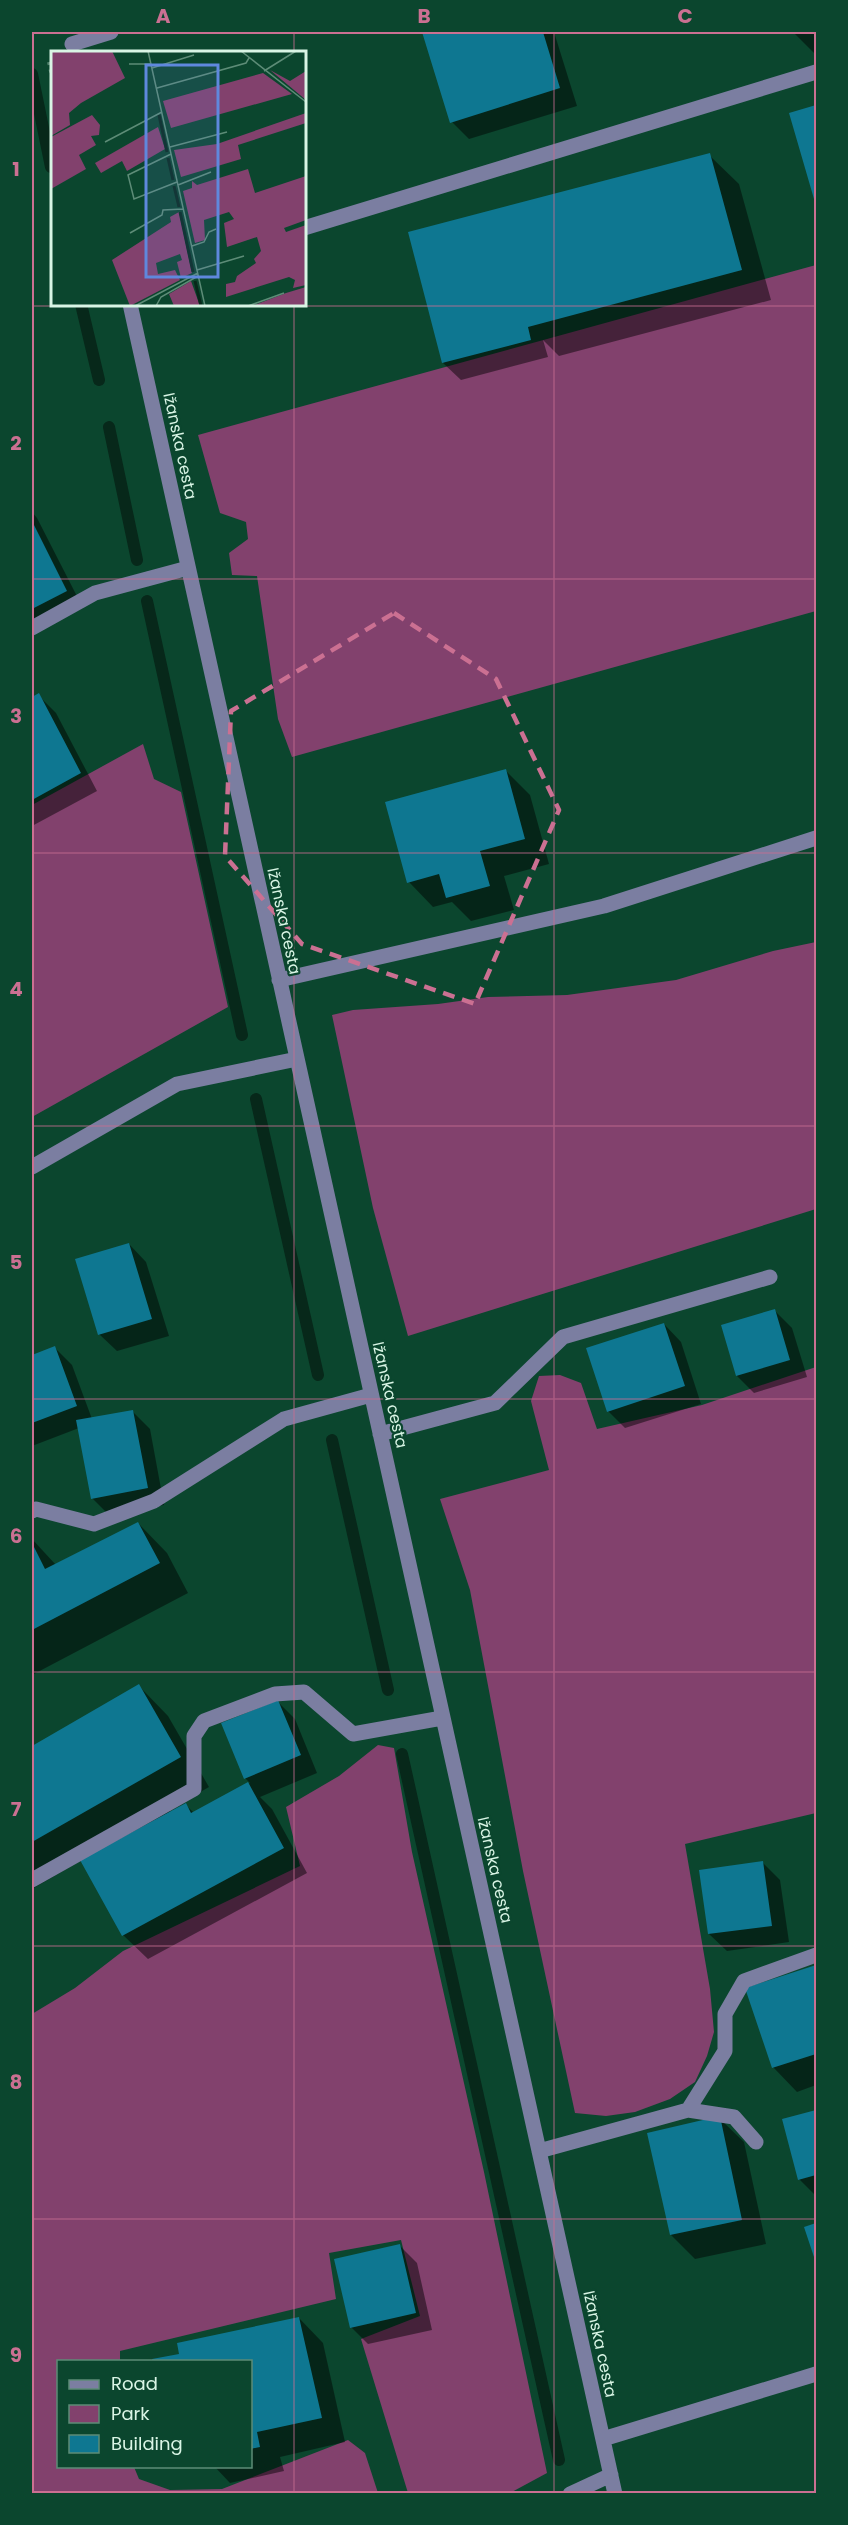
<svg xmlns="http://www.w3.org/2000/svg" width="848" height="2525" font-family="Poppins,sans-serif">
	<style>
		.green { fill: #82416d }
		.shadow { fill: #0007 }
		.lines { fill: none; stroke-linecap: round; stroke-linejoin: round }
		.stream { stroke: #07281a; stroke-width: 12 }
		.building { fill: #0e7791 }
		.path { stroke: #51826d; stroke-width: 4; stroke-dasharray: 3 4.5; stroke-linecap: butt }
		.minor { stroke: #7b7ea1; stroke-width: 15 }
		.marked { fill: none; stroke: #cb7092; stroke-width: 4.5; stroke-dasharray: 12 8; stroke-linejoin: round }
		.grid { fill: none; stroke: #cb7092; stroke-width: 1.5; stroke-opacity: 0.55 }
		.labels { text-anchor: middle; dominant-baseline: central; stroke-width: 4.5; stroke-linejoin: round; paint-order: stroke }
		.street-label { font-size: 16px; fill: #d9f5e5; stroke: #0b462e }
		.inset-river { fill: none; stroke: #07281a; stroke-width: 3 }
		.inset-road { fill: none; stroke: #5d8c77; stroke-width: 1.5 }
		.view { fill: #5f88dd; fill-opacity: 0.15; stroke: #5f88dd; stroke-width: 3 }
		.inset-edge { fill: none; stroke: #d9f5e5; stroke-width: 3 }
		.neatline { fill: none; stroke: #cb7092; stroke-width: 2 }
		.grid-label { font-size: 20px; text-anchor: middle; font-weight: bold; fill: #cb7092 }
	</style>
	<rect width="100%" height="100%" fill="#0b462e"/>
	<path class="green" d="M816,265V611L292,757L278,719L257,576L232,575L229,553L248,539L246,522L220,513L198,435Z
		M143,744L154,779L181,792L228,1007L32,1117V805Z
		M816,942V1209L408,1336L373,1208L332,1015L353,1010L438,1004L488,997L567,995L676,980L773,951Z
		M816,1367V1813L685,1844L710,1989L714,2032L707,2056L695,2082L670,2099L635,2112L606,2116L575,2113L523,1871L470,1590L440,1499L549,1470L531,1401L539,1376L560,1375L581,1383L597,1429L702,1405Z
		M378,1745L394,1748L412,1852L484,2172L547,2473L510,2493H408L361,2339L420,2316L401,2240L329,2253L336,2299L120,2351V2361L58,2362V2466L134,2467L139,2479L170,2490L222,2489L348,2440L365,2453L378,2493H32V2014L75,1988L123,1951L300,1866L286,1807L339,1776Z"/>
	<path class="shadow" d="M423,32H554L577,106L469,139L452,122Z
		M793,32H816V53L815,54Z
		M816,106V199L790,114Z
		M709,155L739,184L771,300L559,356L543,340L548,357L461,380L443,363Z
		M32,512L37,518L83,608L32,634Z
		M38,695L56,713L97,791L32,826V699Z
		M506,771L530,795L549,864L504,876L514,910L471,921L452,902L433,907L409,882Z
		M129,1244L146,1262L169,1336L117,1351L99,1334Z
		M775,1311L792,1328L807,1377L754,1393L737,1376Z
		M664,1324L681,1342L701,1404L625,1428L608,1411Z
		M55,1348L72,1365L92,1419L133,1412L150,1429L164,1505L109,1515L92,1498L79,1428L32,1446V1356Z
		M138,1523L167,1553L188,1593L32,1675V1539L56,1565Z
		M139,1686L168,1716L209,1787L169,1810L171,1812L185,1804L194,1813L250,1783L245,1778L278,1702L295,1719L317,1773L260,1797L272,1809L307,1873L148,1959L123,1935L82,1860L32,1889V1748Z
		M763,1863L780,1880L789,1942L727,1951L709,1934Z
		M816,1966V2085L797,2092L773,2067L747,1989Z
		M816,2111V2196L799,2179L783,2120Z
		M719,2118L744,2142L766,2244L695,2259L671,2235Z
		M400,2246L417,2263L432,2330L368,2344L351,2327Z
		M299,2318L323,2343L345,2442L280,2457L284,2471L230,2483L214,2466H250V2362L181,2355Z"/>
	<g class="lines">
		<path class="stream" d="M32,74L51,167
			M81,304L99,380
			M109,427L137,560
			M147,601L242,1035
			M256,1099L318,1375
			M332,1440L388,1690
			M402,1754L559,2460"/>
	</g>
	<path class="building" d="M422,32H543L560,88L450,123Z
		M816,105V198L814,199L789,113Z
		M710,153L742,270L528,327L531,340L442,363L408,232Z
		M32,521L67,591L32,609Z
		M39,693L81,773L32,800V697Z
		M506,769L525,839L480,851L490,886L446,898L439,874L407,883L385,802Z
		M129,1243L152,1319L98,1335L75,1259Z
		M775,1309L790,1360L736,1376L721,1325Z
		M664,1323L685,1386L607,1412L586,1348Z
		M55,1346L77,1406L32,1423V1355Z
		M133,1410L148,1488L91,1499L76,1420Z
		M138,1522L160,1563L32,1630V1543L45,1569Z
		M139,1684L181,1757L32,1842V1746Z
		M278,1700L301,1755L244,1779L221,1723Z
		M248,1782L284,1848L122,1936L80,1860L186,1803L191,1813Z
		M763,1861L772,1926L708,1934L699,1870Z
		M816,1965V2054L772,2068L745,1988Z
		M816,2110V2175L798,2180L782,2119Z
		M720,2116L742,2220L670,2235L647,2133Z
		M816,2223V2263L804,2227Z
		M400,2244L416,2313L350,2328L334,2259Z
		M299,2317L322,2418L257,2432L260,2447L250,2449V2362H153L152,2359L179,2354L177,2343Z"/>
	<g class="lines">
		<path class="path" d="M49,62L52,76"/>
		<path class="minor" d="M72,44L111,32
			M304,228L816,72
			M130,304L615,2494
			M32,628L95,593L188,568
			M279,980L604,906L816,838
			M32,1167L177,1084L297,1059
			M380,1434L495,1403L563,1337L770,1277
			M32,1511L36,1509L94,1524L154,1501L284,1419L371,1395
			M32,1880L194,1789V1736L204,1721L275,1694L304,1692L353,1734L442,1718
			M688,2110L734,2117L756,2142
			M539,2151L688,2110L725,2051V2014L744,1981L816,1955
			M603,2439L816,2374
			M570,2494L611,2475"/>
	</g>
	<path class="marked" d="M394,613L496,679L559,810L475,1004L302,944L225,856L231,711Z"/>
	<path class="grid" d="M294,32V52M554,32V2494M294,304V2494M32,306H816M32,579H816M32,853H816M32,1126H816M32,1399H816M32,1672H816M32,1946H816M32,2219H816"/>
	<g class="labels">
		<g class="street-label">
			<text transform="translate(180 446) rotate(78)">Ižanska cesta</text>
			<text transform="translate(284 921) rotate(78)">Ižanska cesta</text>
			<text transform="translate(390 1395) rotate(77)">Ižanska cesta</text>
			<text transform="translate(495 1870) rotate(77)">Ižanska cesta</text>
			<text transform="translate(600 2344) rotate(78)">Ižanska cesta</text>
		</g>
	</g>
	<g transform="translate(51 51)">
		<rect width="255" height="255" fill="#0b462e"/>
		<path d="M0,0H61L74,27L30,52L18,62L19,74L0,85ZM219,19L239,30L255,20V49ZM212,22L241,43L120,77L112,50ZM255,62V72L187,94L190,108L130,126L123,99L166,93ZM41,64L49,74L48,84L40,85L45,94L28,104L35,118L0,138V86ZM107,76L114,98L76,120L71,110L50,122L44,112ZM197,118L204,142L255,125V169L233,177L235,181L255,174V234L242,237L244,229L238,226L175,246V233L184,231L186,225L205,212L203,208L210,200L206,186L176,196L173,172L183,168L178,161L153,169L154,189L144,192L132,140L141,137V130L146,134ZM128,161L141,222L130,227L126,211L131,209L129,203L105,212L107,223L124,219L129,229L79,255L61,209L120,171L119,166ZM140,230L149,255H123L118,243ZM255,236V255H201L235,242Z" fill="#82416d"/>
		<path class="inset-river" d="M108,64L116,101M117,107L122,129M123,135L128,156M129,161L142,221M144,230L150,255"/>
		<path class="inset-road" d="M97,0L154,255M190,0L255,51M78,13H100M101,17L143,4M213,20L245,0M106,37L195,12L198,7M54,91L111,61M119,96L176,81M120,103L77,124L83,148L126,131M127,134L160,121M79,182L111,164L112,159L132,158M141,195L153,191L158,181L165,178M146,219L193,205M84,255L147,222M105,255L110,246L147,225M197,255L233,242"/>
		<path class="view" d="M95,14H167V226H95Z"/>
		<rect width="255" height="255" class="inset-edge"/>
	</g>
	<rect width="848" height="2525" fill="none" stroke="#0b462e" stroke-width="66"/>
	<rect x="57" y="2360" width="195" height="108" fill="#0b462e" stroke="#5d8c77" stroke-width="1.5"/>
	<rect x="69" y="2380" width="30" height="9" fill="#7b7ea1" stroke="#5d8c77" stroke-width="1.5"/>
	<text x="111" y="2390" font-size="18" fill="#d9f5e5">Road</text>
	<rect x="69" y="2405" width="30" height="18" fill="#82416d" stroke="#5d8c77" stroke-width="1.5"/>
	<text x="111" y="2420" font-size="18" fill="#d9f5e5">Park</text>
	<rect x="69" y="2435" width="30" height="18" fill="#0e7791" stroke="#5d8c77" stroke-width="1.5"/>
	<text x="111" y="2450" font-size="18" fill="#d9f5e5">Building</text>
	<rect x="33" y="33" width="782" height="2459" class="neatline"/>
	<g class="grid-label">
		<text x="163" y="23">A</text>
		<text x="424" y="23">B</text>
		<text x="685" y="23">C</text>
		<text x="16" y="176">1</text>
		<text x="16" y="450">2</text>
		<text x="16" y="723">3</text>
		<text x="16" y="996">4</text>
		<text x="16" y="1269">5</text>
		<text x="16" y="1543">6</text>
		<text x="16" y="1816">7</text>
		<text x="16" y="2089">8</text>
		<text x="16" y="2362">9</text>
	</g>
</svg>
